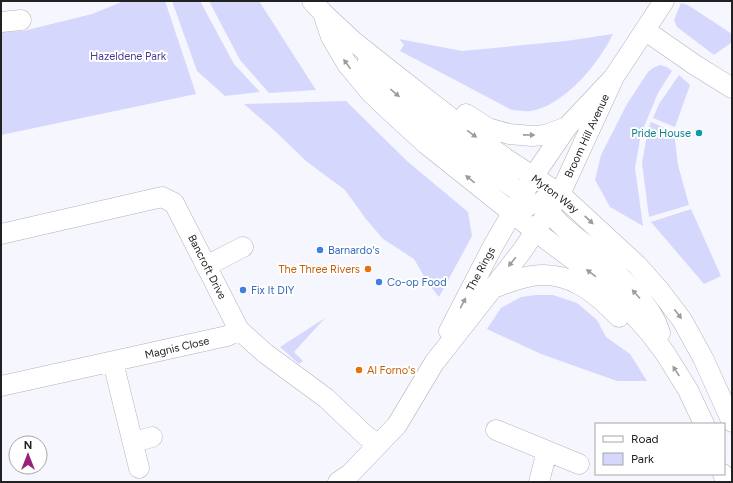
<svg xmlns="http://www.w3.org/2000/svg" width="733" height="483" font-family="Figtree,sans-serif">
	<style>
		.green { fill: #d6d7fd }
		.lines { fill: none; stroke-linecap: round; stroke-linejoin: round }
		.minor-casing { stroke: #b2b2ba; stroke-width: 21 }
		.minor { stroke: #fff; stroke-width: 20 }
		.oneway { fill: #9b9b9c }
		.culture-dot { fill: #0f9aa8; stroke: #fff; stroke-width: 1.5 }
		.shop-dot { fill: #3f7fe0; stroke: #fff; stroke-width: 1.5 }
		.food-dot { fill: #e8710a; stroke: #fff; stroke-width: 1.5 }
		.labels { text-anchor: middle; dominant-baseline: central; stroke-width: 4; stroke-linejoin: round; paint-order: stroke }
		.park-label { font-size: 11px; fill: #483e91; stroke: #fff }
		.culture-label { font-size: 11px; fill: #0d838f; stroke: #fff; text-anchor: end }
		.street-label { font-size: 11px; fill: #212124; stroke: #fff }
		.shop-label { font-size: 11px; fill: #366cbe; stroke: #fff; text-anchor: start }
		.food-label { font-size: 11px; fill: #c56008; stroke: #fff; text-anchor: end }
	</style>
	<rect width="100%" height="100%" fill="#f6f6fe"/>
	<path class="green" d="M124,1H165L196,94L1,135V32L23,31L92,14Z
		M172,1H200L234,64L260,92L225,96L197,71Z
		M209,1H259L316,90L269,93L240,60Z
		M681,3L688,5L732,34V42L714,55L677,27L674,20Z
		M613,34C599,63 565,105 531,111C525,112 518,110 512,110L400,51L404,45L399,39L462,51L566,41Z
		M660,65L667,67L672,71L658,93L641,134L635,168L643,226L610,207L595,180L601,155L627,104L648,72L653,68Z
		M679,75L690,85L675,127L653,118L659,104Z
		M346,101L407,161L468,212L472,236L439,297L428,283L414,259L383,239L366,219L345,190L306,161L276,132L244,104Z
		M651,122L674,132L678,165L689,205L649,217L642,163L648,129Z
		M691,209L721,276L704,284L651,222Z
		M536,295H553L577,303L597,320L606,337L630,354L647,381H617L541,354L487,329L501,308L521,297Z
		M325,318L294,352L303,361L299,364L280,347Z"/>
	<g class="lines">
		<g class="minor-casing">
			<path id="minor" d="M312,1L323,13L353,41L406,83L460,125L505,158L560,194L637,265L660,291L682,320L703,358L732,422
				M324,16L331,37L347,64L371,93L392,113L426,144L535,231L606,284L616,295L650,333L665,353L688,390L704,424
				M1,22L21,20
				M646,31L695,65L732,88
				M368,61L385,85L465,152L522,194L528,206
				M466,114L488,128L509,134L532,136L545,135L567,127
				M542,201C555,224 575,236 595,252C610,265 623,280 636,294C647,306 656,318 660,333
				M1,234L162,197L174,203L239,330L266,354L326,398L365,435L378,445
				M206,266L243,247
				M491,289C504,284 518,278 532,276C568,270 595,292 619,317
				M449,331L493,246L533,177L567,127L614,77L664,1
				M113,362L139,468
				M1,386L227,336L239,330
				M496,430L579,464
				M134,442L152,437
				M723,474L726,482
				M338,482L350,474L397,425L434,363L522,251L560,194L614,77
				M539,482L547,451"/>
		</g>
		<use href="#minor" class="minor"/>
	</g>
	<defs><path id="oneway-solid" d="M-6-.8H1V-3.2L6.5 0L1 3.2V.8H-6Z"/></defs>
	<g class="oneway">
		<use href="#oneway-solid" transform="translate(347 64) rotate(-126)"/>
		<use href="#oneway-solid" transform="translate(395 93) rotate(40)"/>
		<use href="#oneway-solid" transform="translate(472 134) rotate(36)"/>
		<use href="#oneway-solid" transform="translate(529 135) rotate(1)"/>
		<use href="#oneway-solid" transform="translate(470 179) rotate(-141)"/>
		<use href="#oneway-solid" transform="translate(589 220) rotate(43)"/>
		<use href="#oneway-solid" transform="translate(512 262) rotate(129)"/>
		<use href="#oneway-solid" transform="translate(591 273) rotate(-143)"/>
		<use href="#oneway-solid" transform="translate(636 294) rotate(-132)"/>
		<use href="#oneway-solid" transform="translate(463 303) rotate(-62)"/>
		<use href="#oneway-solid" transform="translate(678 314) rotate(53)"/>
		<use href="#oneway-solid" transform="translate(676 371) rotate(-123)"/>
	</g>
	<circle class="culture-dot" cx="699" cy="133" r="4"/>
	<g class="shop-dot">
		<circle cx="320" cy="250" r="4"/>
		<circle cx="379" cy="282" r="4"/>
		<circle cx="243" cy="290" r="4"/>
	</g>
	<g class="food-dot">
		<circle cx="368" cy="269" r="4"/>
		<circle cx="359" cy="370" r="4"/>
	</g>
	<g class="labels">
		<g class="park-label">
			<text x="128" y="56">Hazeldene Park</text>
		</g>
		<g class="culture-label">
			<text x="691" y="133">Pride House</text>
		</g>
		<g class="street-label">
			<text transform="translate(587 136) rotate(-65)">Broom Hill Avenue</text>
			<text transform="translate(555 194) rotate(37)">Myton Way</text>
			<text transform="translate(207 267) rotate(63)">Bancroft Drive</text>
			<text transform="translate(481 269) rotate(-62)">The Rings</text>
			<text transform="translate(177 348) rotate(-13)">Magnis Close</text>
		</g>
		<g class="shop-label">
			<text x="328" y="250">Barnardo's</text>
			<text x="387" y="282">Co-op Food</text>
			<text x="251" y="290">Fix It DIY</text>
		</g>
		<g class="food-label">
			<text x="360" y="269">The Three Rivers</text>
			<text x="367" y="370" text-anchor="start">Al Forno's</text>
		</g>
	</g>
	<rect width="733" height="483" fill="none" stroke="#212124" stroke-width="4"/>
	<rect x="595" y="423" width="130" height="52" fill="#ffffff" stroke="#a6a6a7"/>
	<rect x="603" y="436" width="20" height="6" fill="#ffffff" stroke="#a6a6a7"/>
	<text x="631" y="443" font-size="12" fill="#212124">Road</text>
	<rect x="603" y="453" width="20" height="12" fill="#d6d7fd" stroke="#a6a6a7"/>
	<text x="631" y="463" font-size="12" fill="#212124">Park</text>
	<g transform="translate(28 455)"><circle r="19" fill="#ffffff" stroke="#a6a6a7"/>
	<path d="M0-3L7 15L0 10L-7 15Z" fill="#99217b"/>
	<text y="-6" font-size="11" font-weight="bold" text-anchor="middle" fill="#212124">N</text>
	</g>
</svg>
